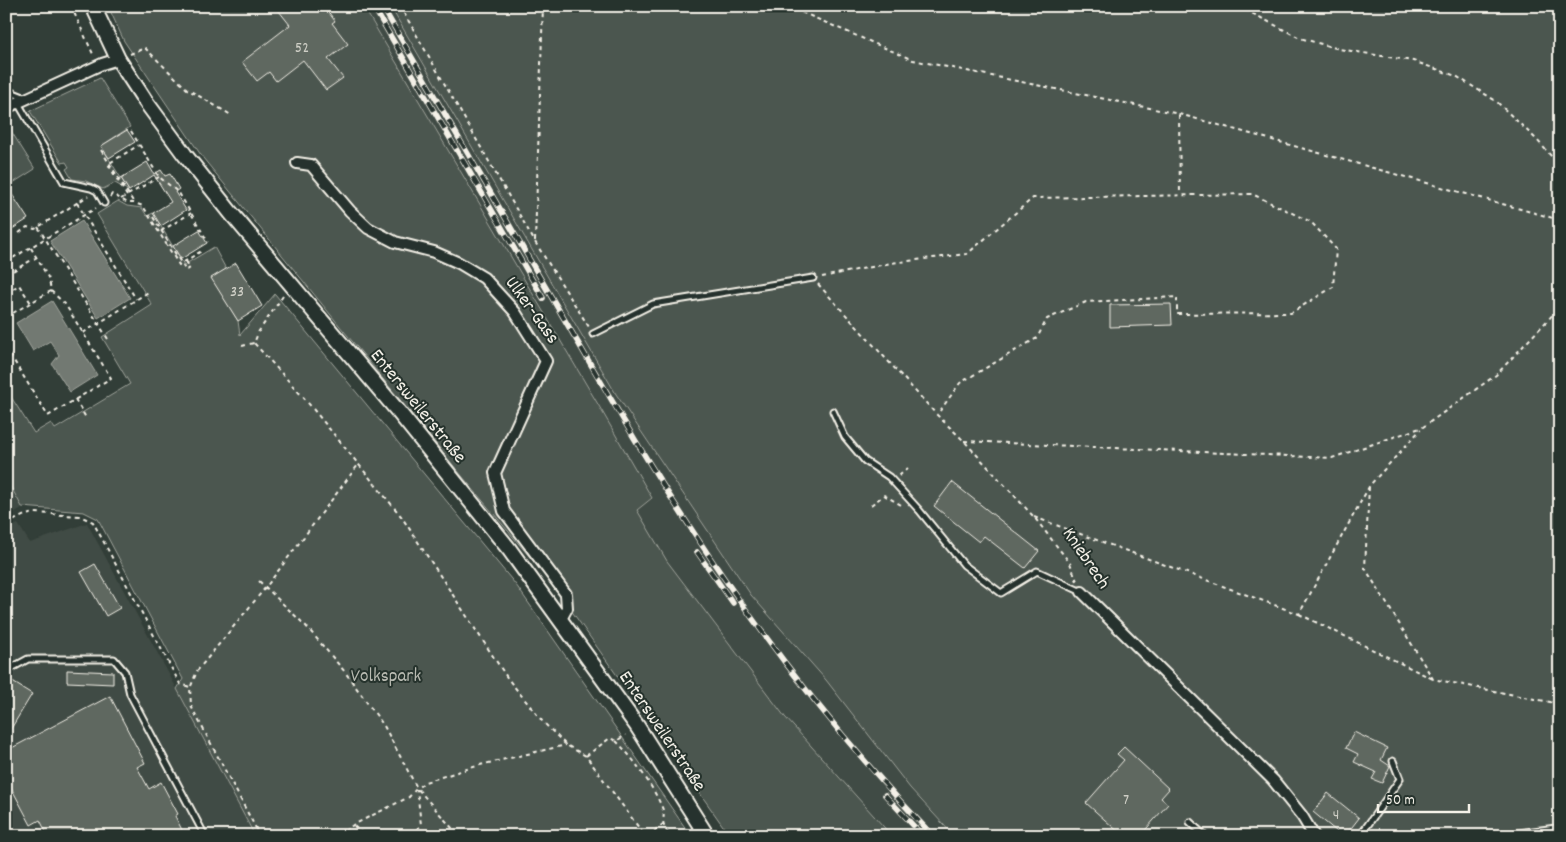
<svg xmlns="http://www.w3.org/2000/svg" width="1566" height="842" font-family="Dekko,sans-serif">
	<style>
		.built { fill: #404b44 }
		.green { fill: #4c564f; stroke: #a0a49c }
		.water { fill: #727972; stroke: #a6a9a1 }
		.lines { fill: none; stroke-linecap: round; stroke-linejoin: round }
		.stream { stroke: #a6a9a1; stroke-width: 4 }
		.building { fill: #5f6861; stroke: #f4f1e8 }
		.lane-casing { stroke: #f4f1e8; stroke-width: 9 }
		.street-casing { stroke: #f4f1e8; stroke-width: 14 }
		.secondary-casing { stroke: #f4f1e8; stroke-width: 18 }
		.path { stroke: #f4f1e8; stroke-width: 2; stroke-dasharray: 4 4; stroke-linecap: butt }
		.lane { stroke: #26332d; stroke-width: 5 }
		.street { stroke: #26332d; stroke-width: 10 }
		.secondary { stroke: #26332d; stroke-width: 14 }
		.rail-casing { stroke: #f4f1e8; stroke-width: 5.5 }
		.rail { stroke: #26332d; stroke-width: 4; stroke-dasharray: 11; stroke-linecap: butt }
		.labels { text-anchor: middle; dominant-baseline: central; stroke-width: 4; stroke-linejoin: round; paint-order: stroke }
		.number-label { font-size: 16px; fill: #cfcfc6 }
		.street-label { font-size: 19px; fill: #f4f1e8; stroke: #26332d }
		.park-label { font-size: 19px; fill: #b9bbb2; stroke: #26332d }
	</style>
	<rect width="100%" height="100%" fill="#323e38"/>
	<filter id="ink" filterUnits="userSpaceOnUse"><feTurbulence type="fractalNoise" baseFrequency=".02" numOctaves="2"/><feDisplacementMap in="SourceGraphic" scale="10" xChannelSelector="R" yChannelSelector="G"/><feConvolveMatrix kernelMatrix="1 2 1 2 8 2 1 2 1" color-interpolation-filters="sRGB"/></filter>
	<g filter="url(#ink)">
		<path class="built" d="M363,6H390L616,394L751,595L826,680L910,788L954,836H892L785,717L667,561L636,510L652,499L599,406Z
			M6,478L22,508L6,517Z
			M87,523L177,689L255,836H6V530L18,524L30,543Z"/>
		<path class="green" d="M108,6H363L599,406L652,498L637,510L667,561L785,717L892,836H787L785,834L781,836H730L554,586L462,476L203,158L124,41Z
			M390,6H1560V836H954L910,788L826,680L751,595L616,394Z
			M100,78L130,127L101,146L129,191L115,183L103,189L86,181L72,179L66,169L69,167L66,162L62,163L30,111Z
			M6,123L35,169L13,183L6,174Z
			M118,201L127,206L142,208L147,216L153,213L184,265L214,247L226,269L212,278L238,321L240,335L275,294L516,585L691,836H255L177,689L183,679L98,519L84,512L22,507L6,478V389L34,433L51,423L55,429L130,384L102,337L152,305L97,214Z"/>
		<path class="water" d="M82,221L130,298L98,318L50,241Z
			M52,301L97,375L70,392L52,364L59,355L50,341L33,351L16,323Z"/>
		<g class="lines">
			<path class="stream" d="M437,831L438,836"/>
		</g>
		<path class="building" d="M275,6H324L335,21L332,23L348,44L328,59L343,78L326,90L303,60L276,81L269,72L257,81L242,62L290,25Z
			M127,130L135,142L109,158L101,146Z
			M147,162L154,174L161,170L165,176L170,174L179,189L175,192L186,210L161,226L153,213L171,202L154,175L129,191L121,178Z
			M6,185L28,219L6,233Z
			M199,230L207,243L181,259L173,246Z
			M236,263L262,306L238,321L211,278Z
			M1171,304L1172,325L1110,327V305Z
			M952,482L1039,551L1025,568L984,536L979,542L934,506Z
			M95,564L120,608L106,616L81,572Z
			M67,670L113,672V684L67,682Z
			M6,678L32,694L6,737Z
			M110,696L145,763L137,767L149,789L161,782L178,814L175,816L185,836H48L40,820L31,825L6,778V751Z
			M1354,732L1387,748L1381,760L1390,766L1382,783L1372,779L1376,772L1354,762L1358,754L1346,748Z
			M1124,747L1169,789L1161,798L1168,804L1140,836H1123L1086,803L1124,760L1117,754Z
			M1328,793L1359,818L1345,836H1342L1313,812Z"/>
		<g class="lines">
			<g class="lane-casing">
				<path id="lane" d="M6,90L26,98
					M18,103L64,182L91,188L97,191L104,203
					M593,334L653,304L813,278
					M833,411L845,437L865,461L889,477L919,510L964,565L1001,593L1037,571L1082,592
					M6,671L28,659H114L125,672L130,694L205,836
					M1190,822L1205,836
					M1360,836L1400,779L1393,761"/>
			</g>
			<g class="street-casing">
				<path id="street" d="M6,108L102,64L118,59
					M297,163L311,165L350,211L368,228L395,242L434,252L459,263L484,278L515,312L546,361L495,473L504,511L566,594L567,608L561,619
					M1082,592L1273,780L1302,816L1314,836
					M1515,836L1560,830"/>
			</g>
			<g class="secondary-casing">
				<path id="secondary" d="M93,6L118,59L146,102L185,155L231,213L397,410L509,549L637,726L707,836"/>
			</g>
			<path class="path" d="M71,6L93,54
				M400,6L535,242L589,327
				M787,6L913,60L1179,114L1560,220
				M1238,6L1300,38L1339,49L1413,61L1456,76L1496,101L1537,140L1560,166
				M130,54L145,48L187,89L231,115
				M1179,115L1180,195
				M131,131L159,177L179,193L208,242
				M101,150L134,203
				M127,196L108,164L139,145
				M110,197L112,194L128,203H134L143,206L179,265L203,250
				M121,199L159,177
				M77,203L136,299
				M153,217L186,271L190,268L186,261
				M38,227L108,339
				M161,231L191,213
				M19,233L27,227L35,229L88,196
				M535,241L543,6
				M6,262L96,208
				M6,275L37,257
				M822,277L891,263L967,254L1033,198L1252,194L1311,222L1336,249L1333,287L1291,313L1177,314V297L1086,302L1047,319L1037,338L960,383L937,415L964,441L1034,517L1070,563L1077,581
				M818,284L937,415
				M6,293L19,285L31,303
				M283,296L259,331L254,343L304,398L401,516L508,679L543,722L566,745L586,756L645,836
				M6,317L51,291
				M83,333L150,291
				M242,346L254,343
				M6,348L48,416L111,378L65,304L51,291L49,279L31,248
				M75,399L86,418
				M964,441L1332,458L1423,427L1496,375L1560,307
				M899,476L908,468
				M1369,487L1365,568L1433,679L1560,704
				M871,505L884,495L903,506
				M1034,517L1299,614L1370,485L1421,429
				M6,524L25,515L35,513L80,516L93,522L180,684L190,687L191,706L260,836
				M259,581L306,626L345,672L384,726L417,788L459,836
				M1299,614L1433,679
				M191,686L197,671L266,587L358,465
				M616,741C633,757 655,789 663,810C665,815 662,821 664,825C665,829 668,833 670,836
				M586,756L610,738L616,741L626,735
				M354,826L365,836
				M338,836L353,825L409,797L417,788L425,782L480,765L566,745
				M412,836L421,825L417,789
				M648,836L663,824"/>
			<use href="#lane" class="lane"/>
			<use href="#street" class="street"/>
			<use href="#secondary" class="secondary"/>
			<g class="rail-casing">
				<path id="rail" d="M373,6L543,298
					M382,6C438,102 493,197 549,293C596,373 642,455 694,533C764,641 844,743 933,836
					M697,552L733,603
					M885,795L923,836"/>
			</g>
			<use href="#rail" class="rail"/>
		</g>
	</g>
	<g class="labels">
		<g class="number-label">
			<text x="302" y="48">52</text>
			<text x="237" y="292">33</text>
			<text x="1126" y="800">7</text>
			<text x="1336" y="815">4</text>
		</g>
		<g class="street-label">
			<text transform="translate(531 311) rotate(54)">Ulker-Gass</text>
			<text transform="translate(417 407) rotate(51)">Entersweilerstraße</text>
			<text transform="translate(1085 559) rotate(56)">Kniebrech</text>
			<text transform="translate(661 732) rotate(56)">Entersweilerstraße</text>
		</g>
		<g class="park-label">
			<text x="386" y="677">Volkspark</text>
		</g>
	</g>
	<rect width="1566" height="842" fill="none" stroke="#26332d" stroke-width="25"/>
	<rect x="12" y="12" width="1541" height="817" fill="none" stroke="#f4f1e8" stroke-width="2" filter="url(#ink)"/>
	<path d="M1378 804v8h91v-8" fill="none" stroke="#f4f1e8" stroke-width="2.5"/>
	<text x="1386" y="804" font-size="15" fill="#f4f1e8" stroke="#26332d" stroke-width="4" paint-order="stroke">50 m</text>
</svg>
